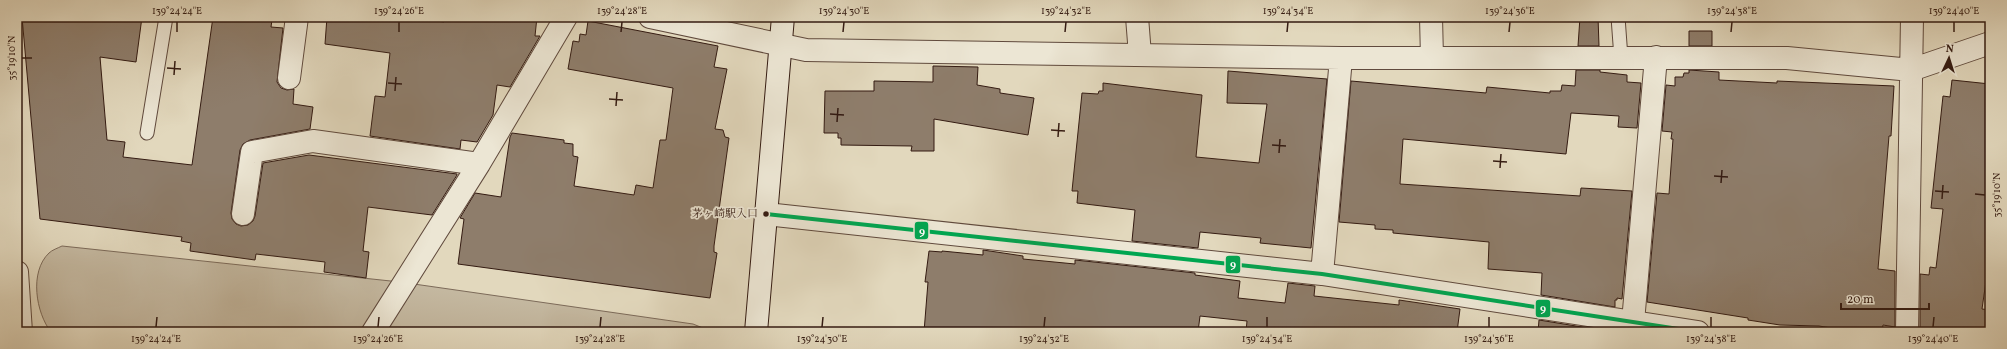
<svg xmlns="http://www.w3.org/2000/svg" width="2007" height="349" font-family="Vollkorn,'Noto Serif JP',serif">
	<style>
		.green { fill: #c4b8a0; stroke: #7c6a59 }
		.building { fill: #8e7d6b; stroke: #341b12 }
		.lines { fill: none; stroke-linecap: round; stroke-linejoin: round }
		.lane-casing { stroke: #604a3d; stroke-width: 15 }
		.street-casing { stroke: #604a3d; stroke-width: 24 }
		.secondary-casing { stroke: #341b12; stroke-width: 24 }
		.lane { stroke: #ece6d4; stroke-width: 13 }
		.street { stroke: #ece6d4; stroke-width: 22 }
		.secondary { stroke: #ece6d4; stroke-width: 22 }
		.bus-1-casing { stroke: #ece6d4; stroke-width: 7 }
		.bus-1 { stroke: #00a651; stroke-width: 4 }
		.ticks { fill: none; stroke: #341b12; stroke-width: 1.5 }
		.bus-dot { fill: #341b12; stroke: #ece6d4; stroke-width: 1.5 }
		.labels { text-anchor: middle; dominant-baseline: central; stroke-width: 3.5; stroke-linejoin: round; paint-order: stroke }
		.bus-label { font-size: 11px; fill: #341b12; stroke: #ece6d4; text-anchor: end }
		.line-badge { stroke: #ece6d4; stroke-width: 1.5 }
		.badge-label { font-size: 11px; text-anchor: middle; font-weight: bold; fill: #fff }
		.neatline { fill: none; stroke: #341b12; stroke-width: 1.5 }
		.ticks-label { font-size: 10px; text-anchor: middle; fill: #341b12 }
	</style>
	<rect width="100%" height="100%" fill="#e2d8bd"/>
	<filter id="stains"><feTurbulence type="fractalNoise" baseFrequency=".005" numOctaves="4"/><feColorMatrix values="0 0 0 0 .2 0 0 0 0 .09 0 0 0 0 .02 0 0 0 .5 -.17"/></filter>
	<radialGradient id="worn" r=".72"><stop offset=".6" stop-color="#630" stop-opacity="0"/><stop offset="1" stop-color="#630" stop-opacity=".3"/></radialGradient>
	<path class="green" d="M62,246L400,282L693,324L713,332H51C36,313 29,272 49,253C52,250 58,248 62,246Z"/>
	<path class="building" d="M22,17H142L136,62L100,57L107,140L125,142L123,157L192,165L213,17H246L272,20L271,27L283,28L277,82L281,88L287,90L294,89L293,104L313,107L310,129L250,140L243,144L240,150L231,213L232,219L236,224L241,226L248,225L253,221L255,216L263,163L309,155L457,174V175L432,215L368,207L363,251L369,252L366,278L324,272L325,262L256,254L255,260L190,251L191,243L181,241L182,237L40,219Z
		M327,17H402L444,22L445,17H537L535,36H540L510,87L497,85L493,115L477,142L461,140L460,149L370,136L375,96L385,97L390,53L325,44Z
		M1580,17H1598L1599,46H1578Z
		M588,21L718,46L714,67L727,69L715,129L723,130L725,137L729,138L714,246V252L717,253L710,298L458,264L464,219L460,218L475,193L501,197L510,137L512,133L564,140V143L573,144V156L578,157L574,186L634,195L636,185L653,188L660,140H666L673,88L568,69L573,41L579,42L580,34L586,35Z
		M1689,31H1712V46H1689Z
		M933,66L978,67L977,85L1000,89V93L1034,98L1028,135L934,119V151H911L912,146L841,145V138H838V133H824L825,91H874V81L933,82Z
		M1576,70H1600V72L1627,75V82L1641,83L1637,128L1618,127L1619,116L1571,113L1566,154L1403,139L1400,184L1580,196L1581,188L1632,191L1622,299L1617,298V300H1615V307L1541,295L1542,273L1488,269L1489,242L1393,233V230L1375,229V225L1339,222L1351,81L1486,93L1487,87L1550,93V91H1561L1562,85L1575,86Z
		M1689,70L1719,72V80L1777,83V81L1894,86L1891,136H1889L1878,269L1895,271V327L1883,325L1882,332H1855L1819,326L1780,325L1748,320V318L1647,302L1657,193L1669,194L1673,139H1671L1672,132L1662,131L1666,85L1675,86V77H1683L1684,73H1689Z
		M1228,71L1327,79L1311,248L1260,243L1261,238L1200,232L1198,248L1132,241L1135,210L1077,203L1078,191H1072L1082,93L1098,94L1099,91H1103V83L1202,95L1196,157L1259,163L1267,104L1227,103Z
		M1952,80L1990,84V253L1982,309L1990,310V332L1920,331V274L1929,275L1930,267L1936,268L1943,209L1931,208L1943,96L1950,97Z
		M983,250L1023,256V259L1075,264V260L1094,262L1195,273V275L1240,281L1238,298L1285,303L1288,283L1315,286L1314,296L1399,305V300L1460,309L1457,332H1246L1247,321L1200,316L1198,332H924L928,282H925L929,251L942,252V251L983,255Z
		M1539,320L1613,332H1538Z"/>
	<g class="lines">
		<g class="lane-casing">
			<path id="lane" d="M1618,17L1621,58
				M147,133L166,17"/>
		</g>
		<g class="street-casing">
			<path id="street" d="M650,17L806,50L1341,58H1787L1911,70L1990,43
				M1137,17L1140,55
				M1431,17L1432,58
				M289,78L297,17
				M243,214L252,152L313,141L479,164
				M766,214L1322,274L1698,332
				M17,272L21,332
				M1322,274L1341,58
				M1633,322L1656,57
				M373,332L479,164L566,17
				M1907,332L1912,17"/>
		</g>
		<g class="secondary-casing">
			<path id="secondary" d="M756,332L783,17"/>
		</g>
		<use href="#lane" class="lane"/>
		<use href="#street" class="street"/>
		<use href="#secondary" class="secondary"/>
		<g class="bus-1-casing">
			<path id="bus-1" d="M766,214L1322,274L1698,332"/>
		</g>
		<use href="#bus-1" class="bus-1"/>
	</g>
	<path class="ticks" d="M177,32V22M399,32V22M621,32L622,22M843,32L844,22M1065,32L1066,22M1287,32L1288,22M1509,32L1510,22M1731,32L1732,22M1954,32V22M22,58H32M167,68L181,69M174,75L175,61M388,83L402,84M395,91L396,77M609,99L623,100M616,106L617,92M830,114L844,115M837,122L838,108M1051,130L1065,131M1058,137L1059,123M1272,145L1286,146M1279,153L1280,139M1493,161L1507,162M1500,168L1501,154M1714,176L1728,177M1721,183L1722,170M1935,191L1949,192M1975,194L1985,195M1942,199L1943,185M156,327L157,317M378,327L379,317M600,327L601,317M822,327L823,317M1044,327L1045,317M1267,327V317M1489,327V317M1711,327V317M1933,327L1934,317"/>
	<circle class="bus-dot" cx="766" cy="214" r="3.5"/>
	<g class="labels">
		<g class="bus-label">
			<text x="758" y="214">茅ヶ崎駅入口</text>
		</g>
	</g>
	<g class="line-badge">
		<rect x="914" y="221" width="15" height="19" rx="4" fill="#00a651"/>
		<rect x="1225" y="255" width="16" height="19" rx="4" fill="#00a651"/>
		<rect x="1535" y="299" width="16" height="19" rx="4" fill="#00a651"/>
	</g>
	<g class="badge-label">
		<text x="922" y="235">9</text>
		<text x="1233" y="268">9</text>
		<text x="1543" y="312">9</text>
	</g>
	<rect width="2007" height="349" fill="none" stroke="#e2d8bd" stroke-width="44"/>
	<g transform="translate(1949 58) rotate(4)" stroke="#ece6d4" stroke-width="3" paint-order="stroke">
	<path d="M0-3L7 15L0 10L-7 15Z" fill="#341b12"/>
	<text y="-6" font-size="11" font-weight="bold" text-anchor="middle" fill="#341b12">N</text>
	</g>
	<path d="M1841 303v6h88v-6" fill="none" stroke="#341b12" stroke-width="2"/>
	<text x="1847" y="303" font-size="12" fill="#341b12" stroke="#ece6d4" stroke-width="3" paint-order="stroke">20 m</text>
	<rect x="22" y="22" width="1963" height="305" class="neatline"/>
	<g class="ticks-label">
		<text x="177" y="14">139°24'24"E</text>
		<text x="399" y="14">139°24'26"E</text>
		<text x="622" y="14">139°24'28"E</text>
		<text x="844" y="14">139°24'30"E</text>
		<text x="1066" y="14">139°24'32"E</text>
		<text x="1288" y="14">139°24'34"E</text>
		<text x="1510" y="14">139°24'36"E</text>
		<text x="1732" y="14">139°24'38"E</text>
		<text x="1954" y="14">139°24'40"E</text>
		<text transform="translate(11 58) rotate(-90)" y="4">35°19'10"N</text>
		<text transform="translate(1996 195) rotate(-90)" y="4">35°19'10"N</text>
		<text x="156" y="342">139°24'24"E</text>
		<text x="378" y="342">139°24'26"E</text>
		<text x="600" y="342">139°24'28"E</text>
		<text x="822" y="342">139°24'30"E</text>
		<text x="1044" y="342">139°24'32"E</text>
		<text x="1267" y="342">139°24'34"E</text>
		<text x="1489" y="342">139°24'36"E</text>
		<text x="1711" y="342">139°24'38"E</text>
		<text x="1933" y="342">139°24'40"E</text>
	</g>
	<rect width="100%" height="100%" filter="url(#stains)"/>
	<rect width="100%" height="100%" fill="url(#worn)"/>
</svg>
